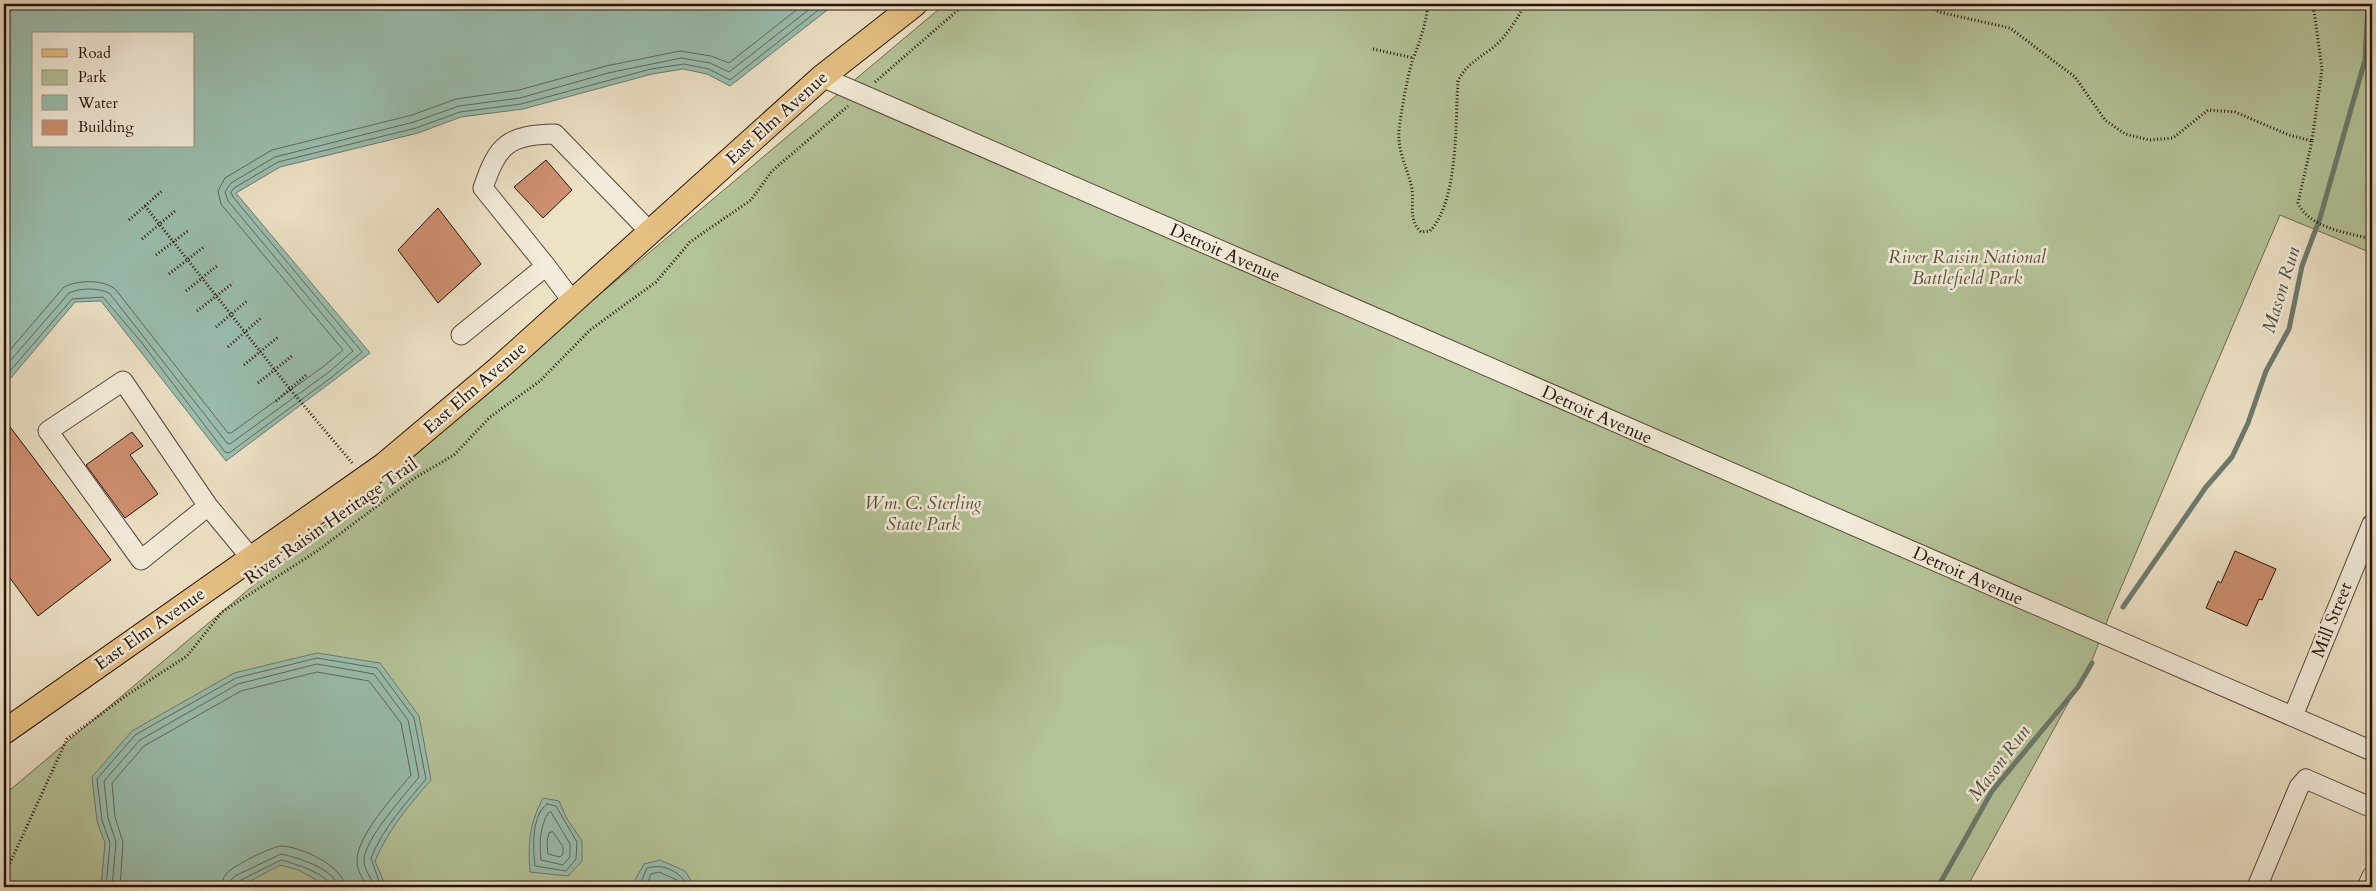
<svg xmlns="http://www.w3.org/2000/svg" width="2376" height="891" font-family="Cardo,serif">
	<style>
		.green { fill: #b4c398; stroke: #6c6b51 }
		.water { fill: #9abeaf; stroke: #6b7a6d; fill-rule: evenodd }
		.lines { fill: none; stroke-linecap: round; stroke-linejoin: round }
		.shore { stroke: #60685c; stroke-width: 1 }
		.stream { stroke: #6b7a6d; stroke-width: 5 }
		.building { fill: #cf9070; stroke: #25130a }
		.minor-casing { stroke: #574639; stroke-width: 21 }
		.major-casing { stroke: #25130a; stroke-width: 26 }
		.path { stroke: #25130a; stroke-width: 3; stroke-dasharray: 1 2.5; stroke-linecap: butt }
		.minor { stroke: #f3ecda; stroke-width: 19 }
		.major { stroke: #e6c083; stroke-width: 24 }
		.labels { text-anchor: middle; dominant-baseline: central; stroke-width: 5; stroke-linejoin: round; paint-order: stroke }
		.street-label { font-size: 18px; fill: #25130a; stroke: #f3ecda }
		.park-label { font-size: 18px; font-style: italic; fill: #57513c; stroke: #f3ecda }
		.water-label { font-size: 19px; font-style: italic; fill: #4e4f44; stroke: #f3ecda }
	</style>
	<rect width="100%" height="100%" fill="#ede1c6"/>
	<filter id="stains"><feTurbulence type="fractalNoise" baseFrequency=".004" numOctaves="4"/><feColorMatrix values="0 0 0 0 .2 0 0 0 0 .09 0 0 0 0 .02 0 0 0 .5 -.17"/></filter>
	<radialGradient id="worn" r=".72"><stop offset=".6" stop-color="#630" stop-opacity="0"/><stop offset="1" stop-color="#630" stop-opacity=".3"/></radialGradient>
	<path class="green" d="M945,4H2372V228L2369,252L2280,215L2109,616L2093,658L1967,887H4V795Z"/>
	<path class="water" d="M4,4H835L730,86L707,74L683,69L652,74L523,109L461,117L418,133L280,167L236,193L370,353L226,461L101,301L75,302L4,386ZM34,34H194V146H34Z
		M317,653L380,663L419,716L431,780C409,805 388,830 375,861L386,887H328L299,870L280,865L239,887H101L105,843L97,821L92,777L132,731L234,673Z
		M543,798L559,801L567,819L582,841V861L568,876L530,872C528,842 529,825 543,798Z
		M660,860L685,871L695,887H634L635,880L644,864Z"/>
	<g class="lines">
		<path class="shore" d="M4,357L64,287C77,280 105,279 116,290L228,433H231L324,366L343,350L221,204L218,191L225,178L272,150L412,115L456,99L519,90L606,66L680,51L711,56L729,63L804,4
			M4,368L69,293C78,288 101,287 110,294L227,443L230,444L329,372L353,351L228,201L225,192L231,183L275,157L414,122L459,106L520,98L608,73L681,58L710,63L729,72L816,4
			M4,378L72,299L103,297L142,343L225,452L229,453L332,377L362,352L233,197L231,192L234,188L278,162L416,128L460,112L521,104L651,69L684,64L709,69L730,80L826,4
			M547,804L556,806L577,842L576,859L566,871L535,866C533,848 531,816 547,804Z
			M551,812L570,844V857L563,865L541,860C539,844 540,827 548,813Z
			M553,832L563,847V854L560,857L548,854L547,842L549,833Z
			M106,887L110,843L102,820L97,779L135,735L236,678L317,658L377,668L414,718L426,779C405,805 384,826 371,858L381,887
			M112,887L116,842L108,818L104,781L140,740L238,684L317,664L374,674L408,720L419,777C406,794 362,841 364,862C365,871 372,879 375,887
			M120,887L123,842L115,817L112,783L144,746L241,691L317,672L369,681L401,723L411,775C396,793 355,838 357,862C357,871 364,880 367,887
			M222,887C222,882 223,877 227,873C233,866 272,846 282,846C301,847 344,866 345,887
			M229,887L231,880L235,876L281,854C296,857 336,869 338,887
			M236,887L239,881L281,860C293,863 329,874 331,887
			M639,887L647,868C665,863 680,872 689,887
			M646,887L651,874L659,872L677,880L682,887"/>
		<path class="stream" d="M2123,607L2206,487L2232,457L2248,423L2266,371L2289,329L2302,266L2320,218L2365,60L2368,4
			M1938,887L1992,791L2078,687L2092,663"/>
	</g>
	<path class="building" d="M546,160L572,190L543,218L514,187Z
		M438,208L481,264L438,303L398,250Z
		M4,419L111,560L38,616L4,570Z
		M132,432L143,446L130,455L158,494L125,518L86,465Z
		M2235,551L2276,569L2262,600L2259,599L2247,626L2206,608L2218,581L2221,583Z"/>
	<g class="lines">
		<g class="minor-casing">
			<path id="minor" d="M822,77L2372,751
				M546,266L483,188C498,144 508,135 555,134L650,232
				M461,335L546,266L573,302
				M208,506L123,381L48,431L141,560L208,506L251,558
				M2293,716L2372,524
				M2257,887L2299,787L2306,779L2372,808
				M2367,887L2372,876"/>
		</g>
		<g class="major-casing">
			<path id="major" d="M4,732L384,465L498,369L822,77L915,4"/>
		</g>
		<path class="path" d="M1428,4C1426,25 1419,43 1412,62C1407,78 1401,113 1399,130C1397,151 1408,169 1412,189C1414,205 1408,219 1421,232L1430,231C1459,200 1455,122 1458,81C1465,65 1481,57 1495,46C1507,35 1518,18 1525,4
			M1925,4L1939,12L2010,28L2075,77L2105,120L2125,134L2149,140L2173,138L2208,110L2235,112L2289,135L2312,141L2322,69L2314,11L2319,4
			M1373,49L1414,58
			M875,82L965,4
			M2312,141L2298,203C2309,228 2348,233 2372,239
			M145,206L290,389L353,464
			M129,220L163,190
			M142,239L175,211
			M156,255L189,230
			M169,274L205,246
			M186,291L218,265
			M197,311L233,283
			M216,327L248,300
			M228,347L262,317
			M244,365L278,337
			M258,383L292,356
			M276,401L306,375
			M4,876L67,739L127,695L187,656L222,612L317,551L413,479L454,455L490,417L540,381L590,330L656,282L690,242L751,200L772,171L848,106"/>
		<use href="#minor" class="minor"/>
		<use href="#major" class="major"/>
	</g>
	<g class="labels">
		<g class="street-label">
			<text transform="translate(777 118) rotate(-42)">East Elm Avenue</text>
			<text transform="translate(1225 253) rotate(24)">Detroit Avenue</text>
			<text transform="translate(475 388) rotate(-41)">East Elm Avenue</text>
			<text transform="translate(1597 415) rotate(24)">Detroit Avenue</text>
			<text transform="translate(331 521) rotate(-35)">River Raisin Heritage Trail</text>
			<text transform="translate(1968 576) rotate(24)">Detroit Avenue</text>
			<text transform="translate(2332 620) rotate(-68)">Mill Street</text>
			<text transform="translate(150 629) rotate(-35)">East Elm Avenue</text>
		</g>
		<g class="park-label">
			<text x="1967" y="257">River Raisin National<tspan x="1967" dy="21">Battlefield Park</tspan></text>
			<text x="923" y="503">Wm. C. Sterling<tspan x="923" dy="21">State Park</tspan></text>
		</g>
		<g class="water-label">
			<text transform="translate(2281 290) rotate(-73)">Mason Run</text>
			<text transform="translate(1999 763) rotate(-53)">Mason Run</text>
		</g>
	</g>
	<rect width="2376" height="891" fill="none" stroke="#ede1c6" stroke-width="20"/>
	<rect x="5" y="5" width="2366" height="881" fill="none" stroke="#25130a" stroke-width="2.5"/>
	<rect x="10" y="10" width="2356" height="871" fill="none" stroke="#25130a"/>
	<rect x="32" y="32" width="162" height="115" fill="#f3ecda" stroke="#a19587"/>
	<rect x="42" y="49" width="25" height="8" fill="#e6c083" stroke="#a19587"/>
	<text x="78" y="58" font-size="15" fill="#25130a">Road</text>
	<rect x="42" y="70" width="25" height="15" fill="#b4c398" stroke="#a19587"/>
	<text x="78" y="82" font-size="15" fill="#25130a">Park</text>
	<rect x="42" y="95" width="25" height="15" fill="#9abeaf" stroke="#a19587"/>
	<text x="78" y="108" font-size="15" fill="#25130a">Water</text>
	<rect x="42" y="120" width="25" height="15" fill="#cf9070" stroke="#a19587"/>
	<text x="78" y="132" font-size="15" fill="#25130a">Building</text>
	<rect width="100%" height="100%" filter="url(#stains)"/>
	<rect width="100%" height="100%" fill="url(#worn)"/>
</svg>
